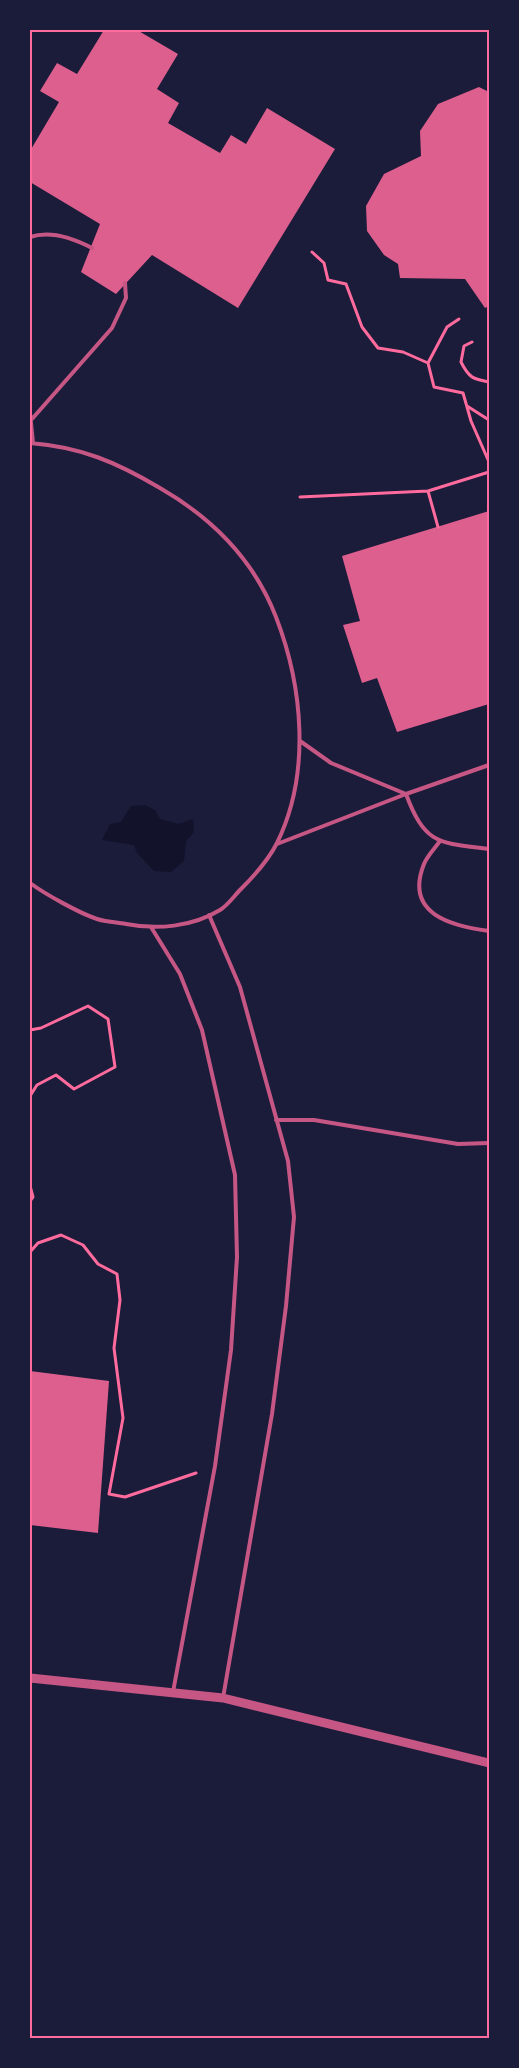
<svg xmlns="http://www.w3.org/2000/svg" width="519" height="2068" font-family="Quicksand,sans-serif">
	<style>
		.water { fill: #12122b }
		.building { fill: #dd5f8e }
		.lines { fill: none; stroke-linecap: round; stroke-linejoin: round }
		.path { stroke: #ff6b9d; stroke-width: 3 }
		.service { stroke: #c65784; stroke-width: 4 }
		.tertiary { stroke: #c65784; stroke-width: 9 }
		.neatline { fill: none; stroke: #ff6b9d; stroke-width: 2 }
	</style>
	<rect width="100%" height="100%" fill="#1b1b3a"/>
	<path class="water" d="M145,805L155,810L160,819L178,824L193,819L194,832L186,841L184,861L171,872L154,871L137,853L134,845L102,840L110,824L121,822L131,806Z"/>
	<path class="building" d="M104,30H137L178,54L157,89L179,103L168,123L220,153L231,135L246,144L267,108L335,149L238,308L152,255L116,294L81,272L100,224L30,182V151L59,102L40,91L57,63L77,74Z
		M479,87L489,92V306L485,308L465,279L400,278L398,264L384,255L367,231L366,206L384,174L421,156L420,131L438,104Z
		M489,511V704L397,732L377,678L362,683L343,625L360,621L342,556Z
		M30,1371L109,1381L98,1533L30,1525Z"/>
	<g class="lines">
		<path class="path" d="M312,252L324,263L328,280L346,284L362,327L378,348L403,352L428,363L434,387L463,393L471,421L489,462
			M472,342L464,346L461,362C469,378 473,379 489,382
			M428,363L447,327L459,319
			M467,406L489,420
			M428,491L489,472
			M300,497L428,491L438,527
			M30,1030L41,1028L88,1006L108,1019L115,1067L74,1089L56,1075L37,1085L30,1096
			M30,1186L33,1197L30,1201
			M30,1252L38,1243L61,1235L83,1245L98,1264L117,1274L120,1300L114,1348L123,1418L109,1494L125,1497L196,1473"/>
		<path class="service" d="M30,237C51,230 73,238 92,248
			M30,413L33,443
			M32,419L112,328L126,298L125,283
			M30,443C81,447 116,462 160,488C212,518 254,560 276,617C303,687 311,774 277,843C268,861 255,875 241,889C234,896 228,905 220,910C192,927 157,930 126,924C116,922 106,922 97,919C79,913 45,894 30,883
			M300,741L331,763L406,794C425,845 439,843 489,849
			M440,841C435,848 427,856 424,864C404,914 451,926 489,931
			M277,844L406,794L489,765
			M209,915L240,987L288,1161L294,1217L286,1306L272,1414L223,1698
			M151,927L180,974L202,1030L235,1175L237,1257L231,1350L215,1466L173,1692
			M276,1120H314L458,1144L489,1143"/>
		<path class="tertiary" d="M30,1678L223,1698L489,1763"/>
	</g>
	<rect width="519" height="2068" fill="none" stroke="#1b1b3a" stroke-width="62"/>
	<rect x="31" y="31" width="457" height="2006" class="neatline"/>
</svg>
